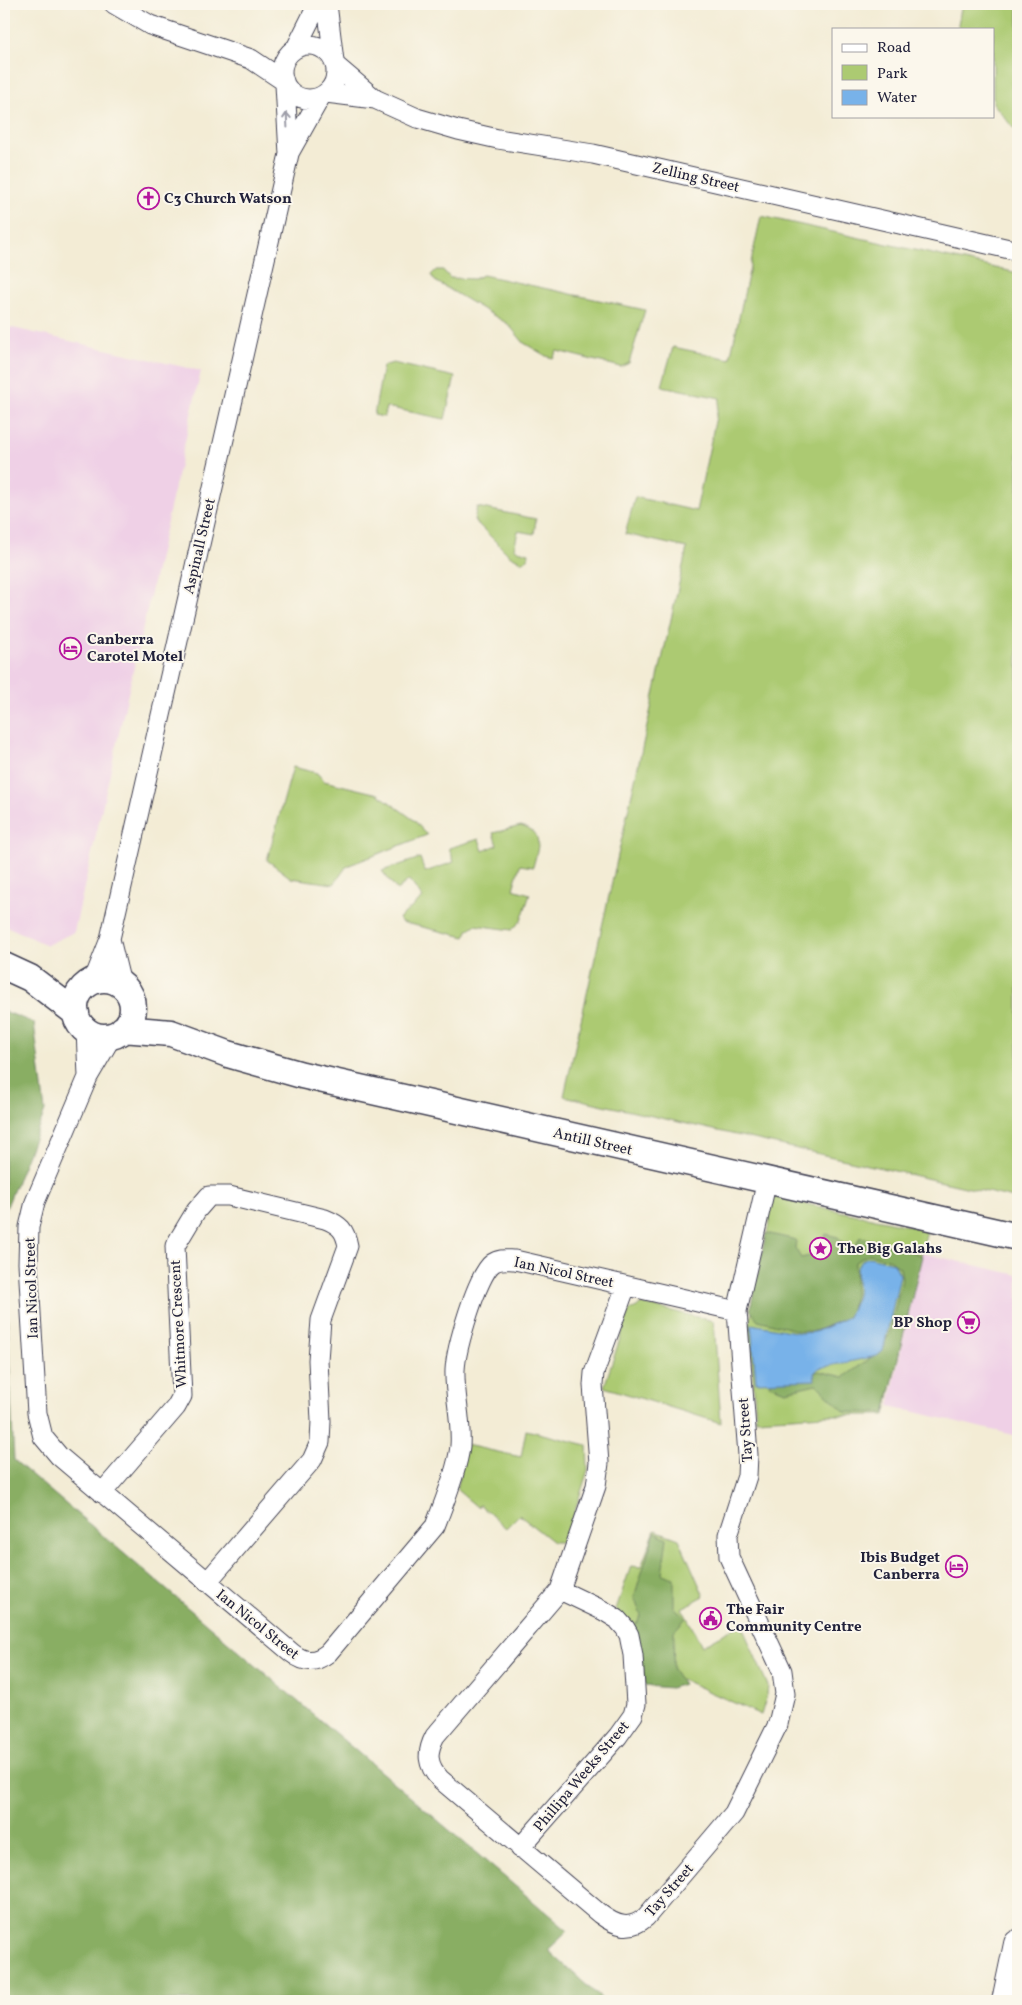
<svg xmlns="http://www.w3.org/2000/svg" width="1022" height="2005" font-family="Vollkorn,serif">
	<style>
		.built { fill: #efd0e6 }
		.green { fill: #acca72; stroke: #677656 }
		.forest { fill: #89ae64; stroke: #566850 }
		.water { fill: #78b2e9; stroke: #4d6a92 }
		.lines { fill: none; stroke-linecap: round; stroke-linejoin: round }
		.minor-casing { stroke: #414052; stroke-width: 21 }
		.secondary-casing { stroke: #414052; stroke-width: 29 }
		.trunk-casing { stroke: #414052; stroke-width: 30 }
		.minor { stroke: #fff; stroke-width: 19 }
		.secondary { stroke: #fff; stroke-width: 26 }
		.trunk { stroke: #fff; stroke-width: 28 }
		.oneway { stroke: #9c9ca7 }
		.labels { text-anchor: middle; stroke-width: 4; stroke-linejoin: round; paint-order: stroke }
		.street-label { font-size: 15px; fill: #22223b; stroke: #fbf7ec }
		.poi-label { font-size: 15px; font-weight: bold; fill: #22223b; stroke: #fbf7ec; text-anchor: start }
	</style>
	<rect width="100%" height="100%" fill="#fbf7ec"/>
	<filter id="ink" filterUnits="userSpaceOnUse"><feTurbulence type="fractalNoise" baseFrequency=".02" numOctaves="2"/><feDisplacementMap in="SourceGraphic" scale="10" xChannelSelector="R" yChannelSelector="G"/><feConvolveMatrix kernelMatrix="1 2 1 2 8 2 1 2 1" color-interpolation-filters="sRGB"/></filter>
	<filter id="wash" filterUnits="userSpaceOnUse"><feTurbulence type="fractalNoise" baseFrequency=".0096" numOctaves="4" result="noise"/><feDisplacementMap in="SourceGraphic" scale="20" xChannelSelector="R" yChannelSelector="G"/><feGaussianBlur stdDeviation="1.12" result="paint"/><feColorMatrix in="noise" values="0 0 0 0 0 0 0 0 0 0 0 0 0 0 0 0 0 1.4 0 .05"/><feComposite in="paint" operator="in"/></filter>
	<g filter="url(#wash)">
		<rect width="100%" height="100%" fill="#f3ecd5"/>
		<path class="built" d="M4,326L201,371L74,932L47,945L4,925Z
			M922,1253L1018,1275V1436L889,1406Z"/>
		<path class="green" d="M962,4H1018V131L1014,129L993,103V29H959L958,24Z
			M761,216L1018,273V1199L564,1096L687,548L625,534L635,497L696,511L720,398L662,386L673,347L730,359Z
			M436,270H443L450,278L474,279L483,275L645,310L629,363L621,367L557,351L553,358L546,356L524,343L508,324L435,281L431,275Z
			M393,363L455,377L445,419L386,407L384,417L374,415L383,366Z
			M477,507L536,519L534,534L518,531L514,549L529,553L528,559L522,562L509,555L474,520Z
			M293,767L317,773L324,781L378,794L414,820L427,835L347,866L334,884L291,878L267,860Z
			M521,826C545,834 538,847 533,867L520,865L513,889L530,894L521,921L512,930L475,925L469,929L465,937L401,922L399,918L423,898L409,880L397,890L382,871L420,858L425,872L454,862L449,848L479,839L483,851L497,845L493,833Z
			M774,1197L927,1230L885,1415H825L756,1419L749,1326Z
			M642,1304L714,1321L721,1423L604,1387L629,1311Z
			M526,1430L587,1445L588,1470L565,1542H553L519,1515L506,1528L480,1505L477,1507L457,1490L466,1445L521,1457Z
			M655,1530L679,1539L704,1596L682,1608L702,1646L741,1624L768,1686L767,1695L761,1715L681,1679L643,1684L616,1609L631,1566L641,1567Z"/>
		<path class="forest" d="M4,1011L34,1023L45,1111L4,1214Z
			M766,1233L796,1240L795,1248L801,1258L813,1255L826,1234L838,1237L851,1250L855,1247L860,1237L909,1250L922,1256L885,1413L845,1412L816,1384L786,1391L769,1385L771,1380H793L819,1371L844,1377L868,1360L880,1348L889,1335L902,1279L900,1268L891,1260L869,1254L855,1262V1294L849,1317L815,1331H800L758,1320L750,1310Z
			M4,1246L14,1460L568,1931L548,1950L604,2001H4Z
			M655,1532L667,1538L662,1574L674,1578V1607L686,1618L674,1631L673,1669L683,1684L671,1688L646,1686L634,1626L641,1616L634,1597Z"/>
		<path class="water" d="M869,1257L894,1263L900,1275L883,1351L877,1356L819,1368L814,1373L815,1380L756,1382L751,1324L801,1333L815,1332L848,1317C851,1310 855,1302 857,1295C860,1278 848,1265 869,1257Z"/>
	</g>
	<g filter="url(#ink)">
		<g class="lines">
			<defs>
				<path id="minor" d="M114,4L150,25L251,59L284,81
					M327,4L334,61
					M282 72a27 27 0 1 1 54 0a27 27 0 1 1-54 0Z
					M296,48L318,4
					M335,65L375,99
					M326,93L375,99L417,118L458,130L498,139L593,154L1018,251
					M289,153L321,96
					M110,939L121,984
					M93,982L110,939L289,154L285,85
					M86,1030L88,1076
					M112,1036L88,1077L35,1202L29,1227L28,1263L37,1413L43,1437L59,1456L292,1653C305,1663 315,1663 328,1653L435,1526C443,1506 458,1467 460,1446C462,1420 454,1395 455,1370C456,1349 477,1274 493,1263C500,1258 507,1260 515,1260L737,1311
					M626,1286L594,1373L593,1385L599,1463L596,1486L560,1590L435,1736C426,1753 427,1765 440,1779L600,1914C616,1926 630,1931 646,1917L734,1813L778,1724L785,1694L782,1671L729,1557L728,1535L747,1476L748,1455L737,1311L767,1180
					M102,1493L176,1407L182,1396L175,1246L196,1211L209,1196H229L325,1219C340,1225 345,1230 348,1246L321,1320L318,1360L321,1421L320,1442L312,1460L207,1582
					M520,1848L618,1736L633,1715L636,1704L633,1655L629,1635L625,1628L617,1619L604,1611L560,1590"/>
				<path id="secondary" d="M4,966L30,978L76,1013
					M75 1008a29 29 0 1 1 58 0a29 29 0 1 1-58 0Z
					M123,1029L171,1033L228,1054L302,1075L1018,1237"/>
				<path id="trunk" d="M1006,2001L1018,1944"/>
			</defs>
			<use href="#minor" class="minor-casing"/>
			<use href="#secondary" class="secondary-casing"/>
			<use href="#trunk" class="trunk-casing"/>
			<use href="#minor" class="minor"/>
			<use href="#secondary" class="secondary"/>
			<use href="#trunk" class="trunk"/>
		</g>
		<defs><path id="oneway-shaft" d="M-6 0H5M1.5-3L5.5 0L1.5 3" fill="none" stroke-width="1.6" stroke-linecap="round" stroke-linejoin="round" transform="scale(1.25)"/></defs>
		<use class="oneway" href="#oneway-shaft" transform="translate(287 120) rotate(-93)"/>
	</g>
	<defs>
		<symbol id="church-ring" viewBox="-11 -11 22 22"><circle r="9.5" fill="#fbf7ec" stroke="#b5179e" stroke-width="1.5"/><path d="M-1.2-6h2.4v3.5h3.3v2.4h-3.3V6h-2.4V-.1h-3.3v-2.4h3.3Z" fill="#b5179e"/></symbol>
		<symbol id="hotel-ring" viewBox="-11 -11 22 22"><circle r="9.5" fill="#fbf7ec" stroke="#b5179e" stroke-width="1.5"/><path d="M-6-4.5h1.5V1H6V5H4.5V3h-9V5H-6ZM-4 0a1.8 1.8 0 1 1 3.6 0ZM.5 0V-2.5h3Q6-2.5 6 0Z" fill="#b5179e"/></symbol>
		<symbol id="sight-ring" viewBox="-11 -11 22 22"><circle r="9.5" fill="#fbf7ec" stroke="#b5179e" stroke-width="1.5"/><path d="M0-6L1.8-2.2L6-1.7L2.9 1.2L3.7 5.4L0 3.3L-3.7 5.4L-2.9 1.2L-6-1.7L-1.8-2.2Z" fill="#b5179e"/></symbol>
		<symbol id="supermarket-ring" viewBox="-11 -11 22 22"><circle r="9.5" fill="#fbf7ec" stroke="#b5179e" stroke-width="1.5"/><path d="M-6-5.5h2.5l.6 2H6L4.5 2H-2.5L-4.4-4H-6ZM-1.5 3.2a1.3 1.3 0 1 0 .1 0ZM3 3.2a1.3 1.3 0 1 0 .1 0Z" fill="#b5179e"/></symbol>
		<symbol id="civic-ring" viewBox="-11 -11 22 22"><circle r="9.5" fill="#fbf7ec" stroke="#b5179e" stroke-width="1.5"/><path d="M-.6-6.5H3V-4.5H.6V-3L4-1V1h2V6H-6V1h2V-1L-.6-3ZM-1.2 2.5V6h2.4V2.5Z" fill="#b5179e"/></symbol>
	</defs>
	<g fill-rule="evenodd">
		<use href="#church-ring" x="136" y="186" width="25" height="25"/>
		<use href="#hotel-ring" x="58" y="636" width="25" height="25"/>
		<use href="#sight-ring" x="808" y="1236" width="25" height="25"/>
		<use href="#supermarket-ring" x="956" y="1310" width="25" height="25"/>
		<use href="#hotel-ring" x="944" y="1554" width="25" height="25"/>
		<use href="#civic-ring" x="698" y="1606" width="25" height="25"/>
	</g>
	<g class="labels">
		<g class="street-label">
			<text transform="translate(696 177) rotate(13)" y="5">Zelling Street</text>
			<text transform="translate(199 546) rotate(-77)" y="5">Aspinall Street</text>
			<text transform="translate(593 1141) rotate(13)" y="5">Antill Street</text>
			<text transform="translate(564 1272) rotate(12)" y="5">Ian Nicol Street</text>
			<text transform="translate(31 1288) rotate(-92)" y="5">Ian Nicol Street</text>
			<text transform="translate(178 1324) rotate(-93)" y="5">Whitmore Crescent</text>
			<text transform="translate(745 1430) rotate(-94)" y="5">Tay Street</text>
			<text transform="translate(258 1624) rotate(39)" y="5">Ian Nicol Street</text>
			<text transform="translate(581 1776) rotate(-50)" y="5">Phillipa Weeks Street</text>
			<text transform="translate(669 1890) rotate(-49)" y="5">Tay Street</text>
		</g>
		<g class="poi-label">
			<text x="164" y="203">C3 Church Watson</text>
			<text x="87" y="644">Canberra<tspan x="87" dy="17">Carotel Motel</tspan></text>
			<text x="837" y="1253">The Big Galahs</text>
			<text x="952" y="1327" text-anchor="end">BP Shop</text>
			<text x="940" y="1562" text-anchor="end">Ibis Budget<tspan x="940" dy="17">Canberra</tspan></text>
			<text x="726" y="1614">The Fair<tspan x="726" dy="17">Community Centre</tspan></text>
		</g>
	</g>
	<rect width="1022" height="2005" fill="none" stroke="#fbf7ec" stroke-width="20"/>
	<rect x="832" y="28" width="162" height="90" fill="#fbf7ec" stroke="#a4a2a5"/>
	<rect x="842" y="44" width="25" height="8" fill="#ffffff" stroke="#a4a2a5"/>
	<text x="877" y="52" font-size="15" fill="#22223b">Road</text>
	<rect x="842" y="65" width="25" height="15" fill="#acca72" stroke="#a4a2a5"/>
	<text x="877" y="78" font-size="15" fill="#22223b">Park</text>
	<rect x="842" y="90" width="25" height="15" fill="#78b2e9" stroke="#a4a2a5"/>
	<text x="877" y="102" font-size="15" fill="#22223b">Water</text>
</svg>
